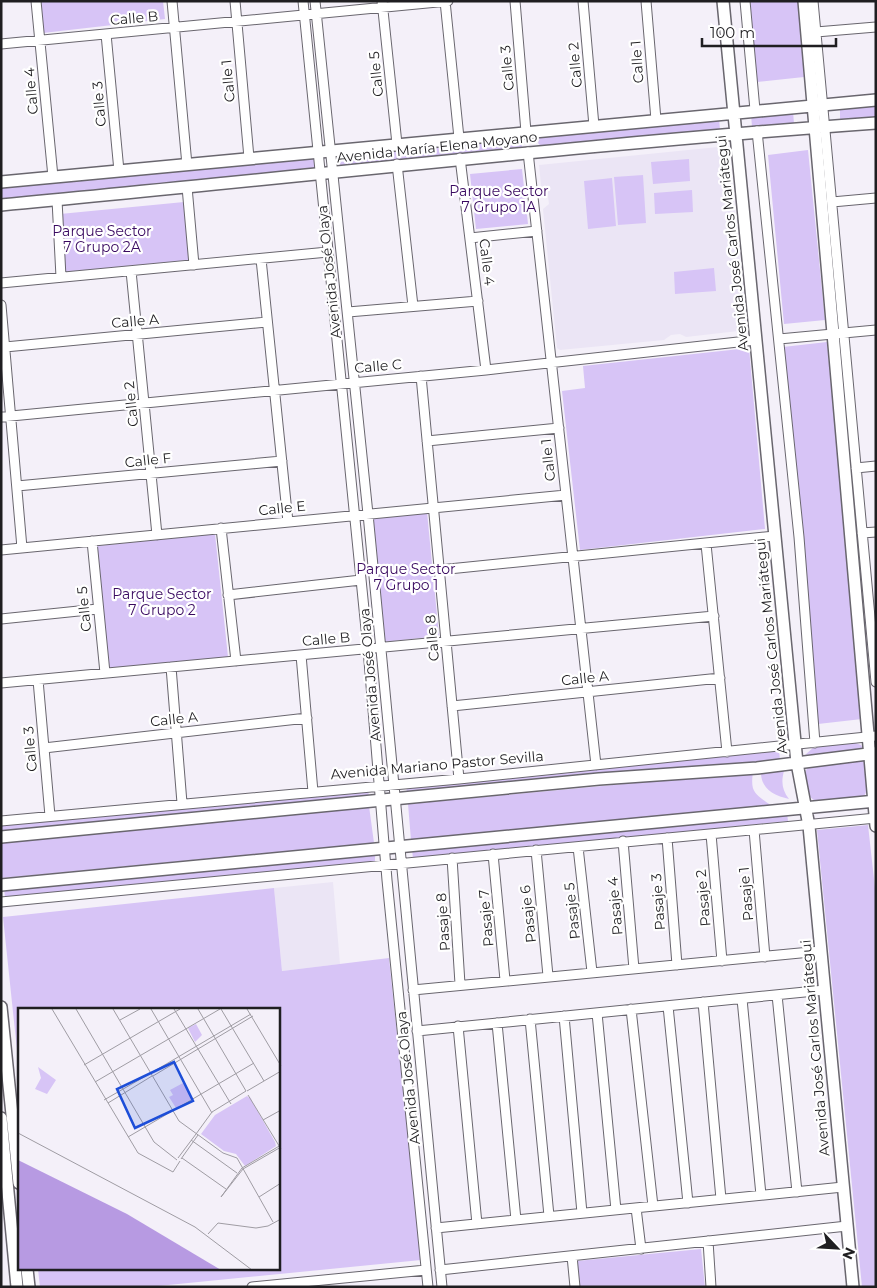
<svg xmlns="http://www.w3.org/2000/svg" width="877" height="1288" font-family="Montserrat,sans-serif">
	<style>
		.built { fill: #ebe5f5 }
		.green { fill: #d7c4f6 }
		.lines { fill: none; stroke-linecap: round; stroke-linejoin: round }
		.street-casing { stroke: #69666e; stroke-width: 11 }
		.secondary-casing { stroke: #69666e; stroke-width: 14 }
		.street { stroke: #fff; stroke-width: 9 }
		.secondary { stroke: #fff; stroke-width: 11 }
		.labels { text-anchor: middle; stroke-width: 4.5; stroke-linejoin: round; paint-order: stroke }
		.street-label { font-size: 14px; fill: #1f1e21; stroke: #fff }
		.park-label { font-size: 14px; fill: #390960; stroke: #fff }
		.inset-road { fill: none; stroke: #9f9ca3; stroke-width: 1 }
		.view { fill: #1d4ed8; fill-opacity: 0.15; stroke: #1d4ed8; stroke-width: 2.5 }
		.inset-edge { fill: none; stroke: #1f1e21; stroke-width: 2.5 }
	</style>
	<rect width="100%" height="100%" fill="#f4f0f9"/>
	<path class="built" d="M728,146L747,330L686,337L680,334L671,335L664,340L560,350L557,348L543,209L549,204L548,197L542,195L539,165Z
		M333,882L340,964L282,971L274,888Z"/>
	<path class="green" d="M41,1H163L165,19L43,33Z
		M750,1H798L804,77L757,82Z
		M876,104V118L840,121V107Z
		M793,111L794,124L752,127L751,114Z
		M719,118L720,130L541,146L538,143L541,135Z
		M519,138L522,141V147L519,149L342,167L339,163L340,155Z
		M808,150L825,320L784,324L768,155Z
		M313,157L317,160V167L314,170L1,200V188Z
		M689,159L690,181L653,184L651,162Z
		M522,169L528,224L476,229L470,174Z
		M643,175L646,223L618,225L614,177Z
		M612,178L616,226L588,229L584,181Z
		M692,190L693,212L655,214L654,193Z
		M184,202L189,260L65,272L60,214Z
		M714,268L716,291L675,294L674,272Z
		M827,342L862,719L818,724L783,347Z
		M749,348L765,529L580,550L562,391L585,388L583,366Z
		M427,512L439,636L385,642L372,518Z
		M215,534L228,657L108,670L97,546Z
		M853,742L861,745L864,749L805,755L815,746Z
		M779,750L780,760L407,793L406,785Z
		M862,759C867,768 870,788 864,796L816,802L809,796L805,773L808,766Z
		M784,771C781,782 782,790 789,799C775,796 762,790 761,774Z
		M753,772C750,793 755,794 772,806L411,840L408,804Z
		M368,789L369,797L1,832V824Z
		M369,806L374,843L2,878L1,843Z
		M787,813L788,821L413,859L412,849Z
		M868,825L876,897V1287H862L817,830Z
		M375,853V862L5,898L4,888Z
		M274,888L282,971L389,958L421,1260L148,1287H40L38,1269H279V1009H19V1069L3,917Z
		M701,1249L705,1287H580L577,1261Z"/>
	<g class="lines">
		<defs>
			<path id="street" d="M36,1L53,177
				M172,1L187,165
				M235,1L249,158
				M303,1L368,649L387,880L428,1287
				M315,1L368,514L442,1287
				M382,1L397,144
				M445,1L459,138
				M515,1L526,132
				M583,1L594,126
				M646,1L656,120
				M745,1L755,110
				M813,1L876,682
				M816,32L876,27
				M106,34L119,171
				M1,44L448,1
				M757,131L799,537L815,743
				M528,152L596,765
				M460,158L486,370
				M397,164L413,306
				M187,187L194,265
				M57,200L61,277
				M832,202L876,198
				M470,238L537,231
				M261,259L288,522
				M131,271L157,535
				M1,283L328,252
				M1,305L22,548
				M348,312L478,301
				M779,339L876,330
				M5,347L267,322
				M421,376L459,779
				M1,417L486,370L756,340
				M427,441L559,428
				M856,468L876,466
				M17,486L282,461
				M221,528L236,661
				M862,533L876,532
				M92,541L105,673
				M706,544L727,752
				M1,550L566,495
				M439,570L775,536
				M228,595L361,580
				M1,619L98,609
				M301,655L313,792
				M171,667L182,803
				M38,680L50,816
				M1,683L714,616
				M452,706L720,678
				M44,748L307,718
				M1,821L459,779L876,736
				M754,830L765,957
				M711,834L722,961
				M667,838L677,965
				M623,841L634,969
				M578,847L592,972
				M536,850L548,976
				M493,854L505,980
				M452,858L460,984
				M1,902L876,818
				M413,990L821,951
				M777,995L797,1192
				M742,999L761,1195
				M703,1002L721,1199
				M668,1006L688,1203
				M631,1009L653,1206
				M597,1013L616,1210
				M564,1016L582,1213
				M530,1019L549,1216
				M497,1023L516,1220
				M458,1026L477,1224
				M417,1031L825,990
				M636,1208L641,1249
				M436,1228L843,1187
				M708,1241L711,1287
				M572,1256L575,1287
				M440,1270L847,1226
				M252,1287L426,1270"/>
			<path id="secondary" d="M723,1L797,763L809,826L853,1287
				M804,1L876,826
				M1,182L876,100
				M1,205C293,178 583,144 876,123
				M1,837L599,779L757,768L876,753
				M1,885L876,801
				M1,1007L19,1183
				M1,1118L17,1287
				M27,1269L29,1287"/>
		</defs>
		<use href="#street" class="street-casing"/>
		<use href="#secondary" class="secondary-casing"/>
		<use href="#street" class="street"/>
		<use href="#secondary" class="secondary"/>
	</g>
	<g class="labels">
		<g class="street-label">
			<text transform="translate(134 18) rotate(-5)" y="5">Calle B</text>
			<text transform="translate(637 62) rotate(-94)" y="5">Calle 1</text>
			<text transform="translate(575 65) rotate(-95)" y="5">Calle 2</text>
			<text transform="translate(507 68) rotate(-95)" y="5">Calle 3</text>
			<text transform="translate(376 74) rotate(-96)" y="5">Calle 5</text>
			<text transform="translate(228 81) rotate(-95)" y="5">Calle 1</text>
			<text transform="translate(31 91) rotate(-95)" y="5">Calle 4</text>
			<text transform="translate(99 104) rotate(-95)" y="5">Calle 3</text>
			<text transform="translate(437 147) rotate(-6)" y="5">Avenida María Elena Moyano</text>
			<text transform="translate(732 243) rotate(-96)" y="5">Avenida José Carlos Mariátegui</text>
			<text transform="translate(487 262) rotate(83)" y="5">Calle 4</text>
			<text transform="translate(329 272) rotate(-96)" y="5">Avenida José Olaya</text>
			<text transform="translate(135 321) rotate(-5)" y="5">Calle A</text>
			<text transform="translate(378 366) rotate(-5)" y="5">Calle C</text>
			<text transform="translate(131 404) rotate(-96)" y="5">Calle 2</text>
			<text transform="translate(148 460) rotate(-6)" y="5">Calle F</text>
			<text transform="translate(548 460) rotate(-96)" y="5">Calle 1</text>
			<text transform="translate(282 508) rotate(-6)" y="5">Calle E</text>
			<text transform="translate(84 609) rotate(-96)" y="5">Calle 5</text>
			<text transform="translate(432 638) rotate(-95)" y="5">Calle 8</text>
			<text transform="translate(326 639) rotate(-5)" y="5">Calle B</text>
			<text transform="translate(771 646) rotate(-96)" y="5">Avenida José Carlos Mariátegui</text>
			<text transform="translate(370 675) rotate(-95)" y="5">Avenida José Olaya</text>
			<text transform="translate(585 678) rotate(-6)" y="5">Calle A</text>
			<text transform="translate(174 719) rotate(-6)" y="5">Calle A</text>
			<text transform="translate(30 749) rotate(-95)" y="5">Calle 3</text>
			<text transform="translate(437 765) rotate(-5)" y="5">Avenida Mariano Pastor Sevilla</text>
			<text transform="translate(746 894) rotate(-95)" y="5">Pasaje 1</text>
			<text transform="translate(703 898) rotate(-95)" y="5">Pasaje 2</text>
			<text transform="translate(658 902) rotate(-94)" y="5">Pasaje 3</text>
			<text transform="translate(615 906) rotate(-95)" y="5">Pasaje 4</text>
			<text transform="translate(572 911) rotate(-96)" y="5">Pasaje 5</text>
			<text transform="translate(528 914) rotate(-96)" y="5">Pasaje 6</text>
			<text transform="translate(486 918) rotate(-95)" y="5">Pasaje 7</text>
			<text transform="translate(443 922) rotate(-94)" y="5">Pasaje 8</text>
			<text transform="translate(815 1048) rotate(-95)" y="5">Avenida José Carlos Mariátegui</text>
			<text transform="translate(408 1078) rotate(-96)" y="5">Avenida José Olaya</text>
		</g>
		<g class="park-label">
			<text x="499" y="196">Parque Sector<tspan x="499" dy="16">7 Grupo 1A</tspan></text>
			<text x="102" y="236">Parque Sector<tspan x="102" dy="16">7 Grupo 2A</tspan></text>
			<text x="406" y="574">Parque Sector<tspan x="406" dy="16">7 Grupo 1</tspan></text>
			<text x="162" y="599">Parque Sector<tspan x="162" dy="16">7 Grupo 2</tspan></text>
		</g>
	</g>
	<g transform="translate(18 1008)">
		<rect width="262" height="262" fill="#f4f0f9"/>
		<path d="M178,16L184,27L177,34L170,20ZM20,59L38,72L29,86L17,81L23,70ZM165,75L174,91L158,100L151,89L155,87L152,82ZM230,86L257,134L258,138L227,158L218,146L206,143L183,126L197,107L229,88L234,92Z" fill="#d7c4f6"/>
		<path d="M0,152L109,206L203,262H0Z" fill="#b79ae2"/>
		<path class="inset-road" d="M34,1L120,145L155,164L162,153M58,1L136,134L159,152M95,1L161,113L205,145L219,150L255,214M133,1L194,105M156,1L213,96M180,1L228,83M203,1L246,73M229,1L263,58M102,12L122,1M66,57L162,1M133,65L233,6M135,68L235,8M77,74L202,1M229,83L263,63M230,87L263,141M86,92L133,65M90,95L134,68M245,112L263,102M0,125L177,219L234,262M178,126L194,104L228,83M110,129L236,55M173,132L219,165M263,137L224,160L203,189L225,161L263,139M160,150L178,126M164,150L208,181M163,151L180,127M241,189L263,175M190,226L200,215L238,220L250,218L263,211"/>
		<path class="view" d="M156,54L175,93L117,120L99,81Z"/>
		<rect width="262" height="262" class="inset-edge"/>
	</g>
	<rect width="877" height="1288" fill="none" stroke="#1f1e21" stroke-width="5"/>
	<g transform="translate(837 1248) rotate(115)" stroke="#ffffff" stroke-width="4" paint-order="stroke">
	<path d="M0-4L9 19L0 12L-9 19Z" fill="#1f1e21"/>
	<text y="-8" font-size="14" font-weight="bold" text-anchor="middle" fill="#1f1e21">N</text>
	</g>
	<path d="M702 38v8h134v-8" fill="none" stroke="#1f1e21" stroke-width="2.5"/>
	<text x="710" y="38" font-size="15" fill="#1f1e21" stroke="#ffffff" stroke-width="4" paint-order="stroke">100 m</text>
</svg>
